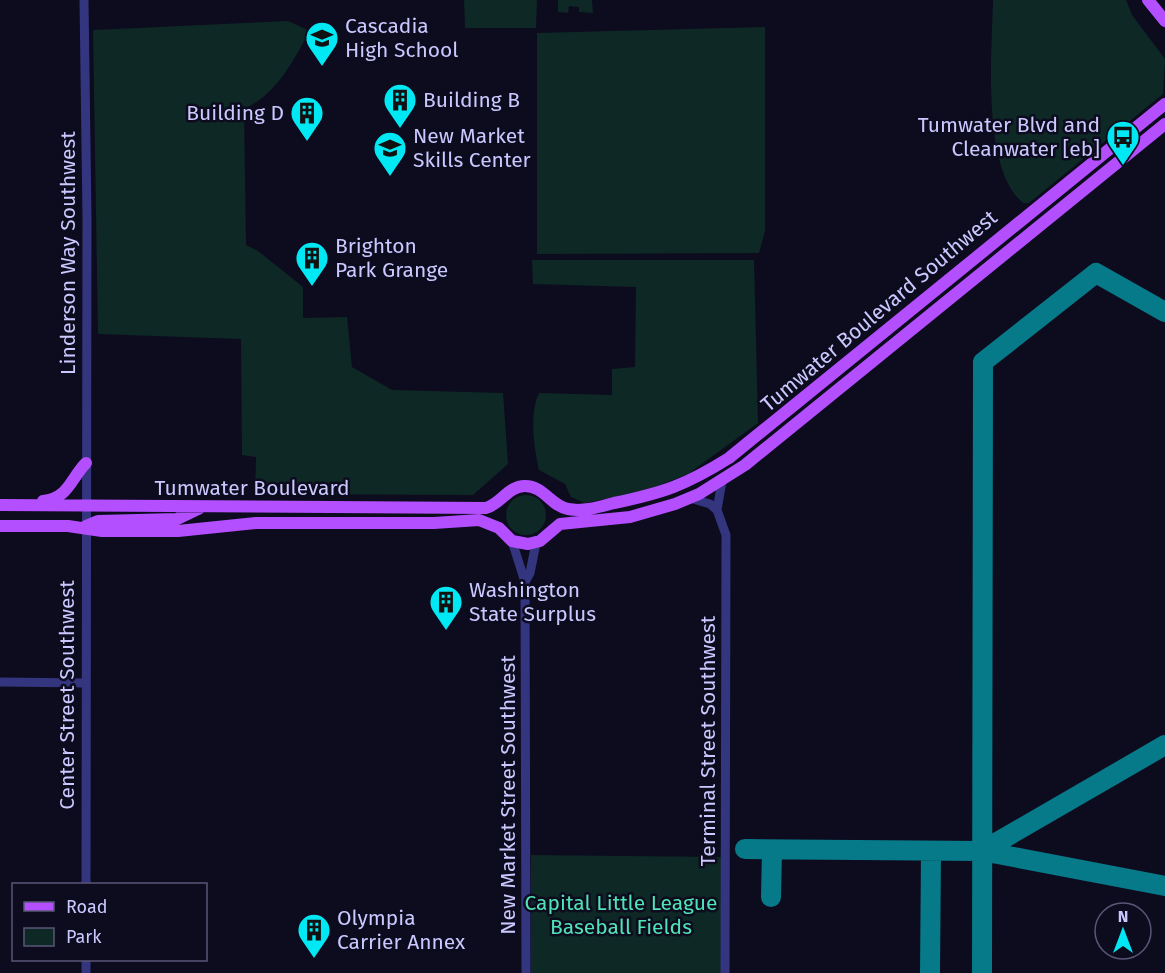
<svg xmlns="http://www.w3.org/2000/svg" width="1165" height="973" font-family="'Fira Sans',sans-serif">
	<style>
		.green { fill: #0e2825 }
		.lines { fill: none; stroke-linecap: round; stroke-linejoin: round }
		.taxiway { stroke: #067a88; stroke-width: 20 }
		.minor { stroke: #34357f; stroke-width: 9 }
		.major { stroke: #b34fff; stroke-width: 12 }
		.labels { text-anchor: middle; stroke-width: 5; stroke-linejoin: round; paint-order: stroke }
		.poi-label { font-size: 21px; fill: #cbc8ff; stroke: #0d0b1e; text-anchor: start }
		.street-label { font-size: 21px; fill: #cbc8ff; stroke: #0d0b1e }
		.park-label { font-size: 21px; fill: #50e3b6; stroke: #0d0b1e }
	</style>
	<rect width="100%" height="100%" fill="#0d0b1e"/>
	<path class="green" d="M464,0H537L536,28H465Z
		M558,0H592L593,13L579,12V7L569,6L568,13L558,12Z
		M993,0H1126L1132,15L1165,59L1163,94L1029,203H1023C981,168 992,51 993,0Z
		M288,21L310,31C292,62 278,93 244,109L246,245L258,251L303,287V318L347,317L352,367L392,390L503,393L508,464L473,495L255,494L256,457L242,455L241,339L98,334L93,30Z
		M765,27V231L759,253L537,254V33Z
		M532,260H754L758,423L688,474L645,491L585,503L571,497L565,484L539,470C534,448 529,414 539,393L612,395V369L635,367L636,287L533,284Z
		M506 515a20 20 0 1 1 40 0a20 20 0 1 1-40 0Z
		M531,855L722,857L721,973H531Z"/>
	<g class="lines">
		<path class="taxiway" d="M745,849L982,851L1165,886
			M982,851L1165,745
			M771,897L772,850
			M930,973L931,851
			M982,973L983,362L1096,273L1165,312"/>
		<path class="minor" d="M84,0L87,219L86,884
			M722,481L717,510L726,535L725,973
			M690,498L710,504L717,510
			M512,541L525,582L526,973
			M525,582L530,573L536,543
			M0,682L86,683
			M86,973V960"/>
		<path class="major" d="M1148,0L1165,21
			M43,501C68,499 71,478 86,463
			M0,505L486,508C501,504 508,486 525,486C544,486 551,506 568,509C584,512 599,507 614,503C663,493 686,485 729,458L1165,104
			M0,526H68L102,531H178L256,523H434L479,520L499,528L512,541L528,544L540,541L560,524L630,517L675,504L699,494L745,465L1165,124
			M86,526L98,521L177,519L200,508"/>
	</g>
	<defs>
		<symbol id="school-pin" viewBox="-11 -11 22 30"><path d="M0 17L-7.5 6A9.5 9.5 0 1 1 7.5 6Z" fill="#00e8f3" stroke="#0d0b1e"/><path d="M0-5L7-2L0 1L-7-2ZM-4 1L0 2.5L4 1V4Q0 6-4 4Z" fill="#111"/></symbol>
		<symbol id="building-pin" viewBox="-11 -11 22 30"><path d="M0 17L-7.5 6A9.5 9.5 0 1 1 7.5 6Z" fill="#00e8f3" stroke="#0d0b1e"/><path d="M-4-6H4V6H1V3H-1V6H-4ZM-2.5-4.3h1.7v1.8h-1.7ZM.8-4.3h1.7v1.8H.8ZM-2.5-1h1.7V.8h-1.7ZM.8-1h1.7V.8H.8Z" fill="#111"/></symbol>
		<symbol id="bus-pin" viewBox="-11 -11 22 30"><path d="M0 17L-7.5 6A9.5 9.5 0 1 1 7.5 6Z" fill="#00e8f3" stroke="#0d0b1e"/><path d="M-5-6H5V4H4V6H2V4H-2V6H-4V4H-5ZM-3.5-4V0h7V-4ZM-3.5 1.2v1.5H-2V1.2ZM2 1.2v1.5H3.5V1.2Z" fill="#111"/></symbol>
	</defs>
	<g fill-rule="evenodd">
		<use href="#school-pin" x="303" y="19" width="38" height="52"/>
		<use href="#building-pin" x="381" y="81" width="38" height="52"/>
		<use href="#building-pin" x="288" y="94" width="38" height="52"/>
		<use href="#bus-pin" x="1104" y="118" width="38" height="52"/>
		<use href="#school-pin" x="371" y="129" width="38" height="52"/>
		<use href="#building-pin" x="293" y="239" width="38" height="52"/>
		<use href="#building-pin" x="427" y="583" width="38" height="52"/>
		<use href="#building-pin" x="295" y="911" width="38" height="52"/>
	</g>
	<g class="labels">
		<g class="poi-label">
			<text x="345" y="33">Cascadia<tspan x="345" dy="24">High School</tspan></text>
			<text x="423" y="107">Building B</text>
			<text x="284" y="120" text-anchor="end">Building D</text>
			<text x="1100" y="132" text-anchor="end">Tumwater Blvd and<tspan x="1100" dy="24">Cleanwater [eb]</tspan></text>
			<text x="413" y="143">New Market<tspan x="413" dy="24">Skills Center</tspan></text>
			<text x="335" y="253">Brighton<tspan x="335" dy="24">Park Grange</tspan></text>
			<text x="469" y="597">Washington<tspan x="469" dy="24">State Surplus</tspan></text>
			<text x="337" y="925">Olympia<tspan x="337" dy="24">Carrier Annex</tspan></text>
		</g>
		<g class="street-label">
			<text transform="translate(68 253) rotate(-90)" y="7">Linderson Way Southwest</text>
			<text transform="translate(879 311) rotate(-40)" y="7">Tumwater Boulevard Southwest</text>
			<text x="252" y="495">Tumwater Boulevard</text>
			<text transform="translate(67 695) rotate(-90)" y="7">Center Street Southwest</text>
			<text transform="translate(708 741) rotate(-90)" y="7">Terminal Street Southwest</text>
			<text transform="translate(508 795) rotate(-90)" y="7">New Market Street Southwest</text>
		</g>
		<g class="park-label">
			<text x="621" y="910">Capital Little League<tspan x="621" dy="24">Baseball Fields</tspan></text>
		</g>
	</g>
	<rect x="12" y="883" width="195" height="78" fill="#0d0b1e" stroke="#595778" stroke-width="1.5"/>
	<rect x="24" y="902" width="30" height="9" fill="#b34fff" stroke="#595778" stroke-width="1.5"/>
	<text x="66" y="913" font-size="18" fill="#cbc8ff">Road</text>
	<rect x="24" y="928" width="30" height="18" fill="#0e2825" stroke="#595778" stroke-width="1.5"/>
	<text x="66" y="943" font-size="18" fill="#cbc8ff">Park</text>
	<g transform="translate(1123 931)"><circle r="28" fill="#0d0b1e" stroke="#595778" stroke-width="1.5"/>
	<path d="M0-4.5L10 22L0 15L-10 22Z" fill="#00e8f3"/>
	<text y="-9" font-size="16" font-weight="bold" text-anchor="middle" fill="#cbc8ff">N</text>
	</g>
</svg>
